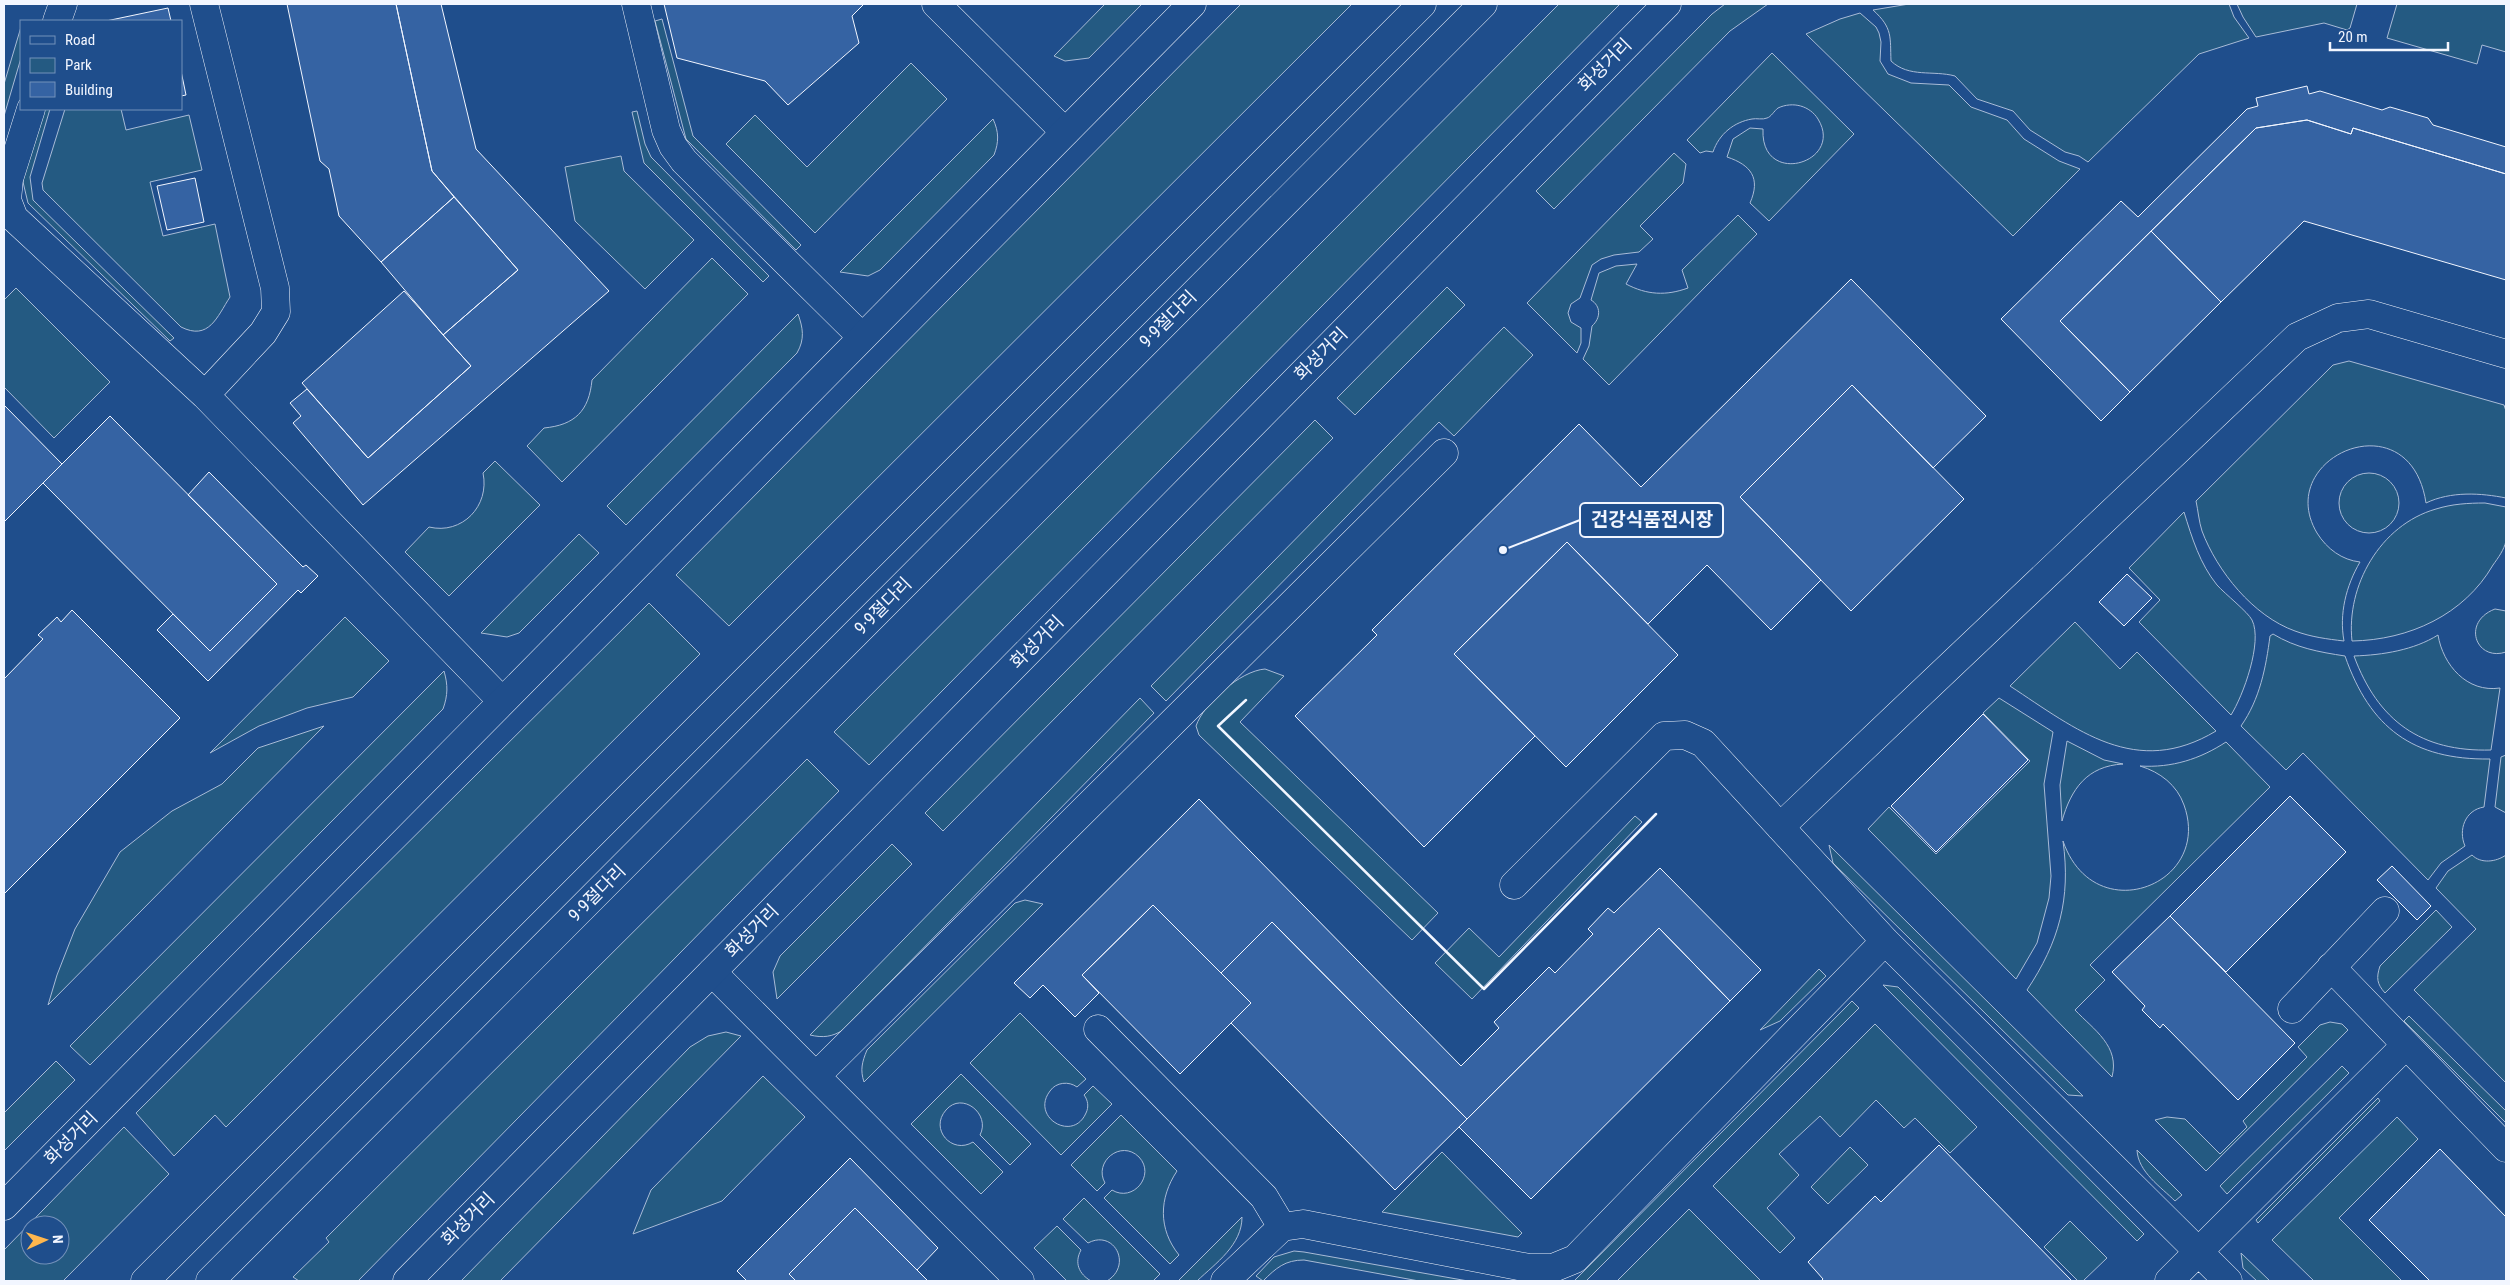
<svg xmlns="http://www.w3.org/2000/svg" width="2510" height="1285" font-family="'Roboto Condensed','Noto Sans KR',sans-serif">
	<style>
		.green { fill: #245a82; stroke: #a8bbd7; fill-rule: evenodd }
		.building { fill: #3563a3; stroke: #f2f6ff }
		.lines { fill: none; stroke-linecap: round; stroke-linejoin: round }
		.minor-casing { stroke: #f2f6ff; stroke-width: 29 }
		.major-casing { stroke: #f2f6ff; stroke-width: 29 }
		.highway-casing { stroke: #f2f6ff; stroke-width: 29 }
		.minor { stroke: #1f4e8c; stroke-width: 28 }
		.major { stroke: #1f4e8c; stroke-width: 28 }
		.highway { stroke: #1f4e8c; stroke-width: 28 }
		.wall { stroke: #f2f6ff; stroke-width: 2.5 }
		.labels { text-anchor: middle; stroke-width: 4; stroke-linejoin: round; paint-order: stroke }
		.street-label { font-size: 18px; fill: #f2f6ff; stroke: #1f4e8c }
		.leader { fill: none; stroke: #f2f6ff; stroke-width: 2 }
		.callout-dot { fill: #f2f6ff; stroke: #1f4e8c; stroke-width: 2 }
		.callout { fill: #1f4e8c; stroke: #f2f6ff; stroke-width: 2 }
		.callout-label { font-size: 19px; text-anchor: middle; font-weight: bold; fill: #f2f6ff }
	</style>
	<rect width="100%" height="100%" fill="#1f4e8c"/>
	<path class="green" d="M1105,4H1142L1089,58L1065,61L1054,56Z
		M1241,4H1352L729,626L676,575Z
		M1559,4H1620L869,765L834,732Z
		M1725,4H1768L1730,31L1554,209L1536,191L1712,14Z
		M1909,4H2229L2234,17L2249,38L2199,54L2088,162L2079,156L2065,152L2030,130L2013,111L1977,99L1955,76C1933,70 1909,78 1891,61C1890,37 1893,28 1873,10Z
		M2237,4H2357L2350,28L2347,30L2324,23L2256,37L2243,17Z
		M2397,4H2506V52L2482,45L2477,64L2387,38Z
		M1860,13L1876,27L1879,33L1881,42L1880,61L1888,74L1911,83L1949,85L1971,107L2007,120L2024,139L2059,161L2080,169L2013,236L1806,34L1840,19Z
		M662,19L693,136L801,245L796,250L686,139L655,21Z
		M21,27V58L4,116V84Z
		M1772,53L1854,134L1769,221L1750,203C1761,178 1751,165 1727,157L1733,139L1750,128L1763,129C1760,188 1845,163 1818,119C1810,106 1793,101 1778,108C1774,111 1771,117 1767,118C1763,120 1756,118 1752,119C1734,122 1719,134 1713,152L1706,151L1700,153L1687,140Z
		M911,63L947,99L815,233L726,144L755,115L807,167Z
		M43,109H50L30,177L33,200L174,338L170,341L28,203L23,182L24,175Z
		M65,109H121L126,130L189,115L202,170L150,182L163,236L215,224L230,297C217,317 209,341 181,327L43,190L42,183Z
		M637,111L645,144L651,157L769,276L763,282L644,163L632,112Z
		M993,119C999,132 999,142 994,155L880,270L868,276L840,272Z
		M1674,153L1686,164L1683,183L1640,226L1653,239L1639,252L1614,255L1601,259L1592,265L1580,298L1571,304L1568,313L1571,322L1581,328V343L1577,353L1527,303Z
		M621,156L624,171L694,240L645,289L575,221L565,167Z
		M1738,215L1757,234L1609,385L1583,359L1589,346L1592,326C1601,318 1601,306 1591,300L1599,273L1616,266L1637,264L1626,284C1647,295 1666,296 1688,288L1682,270Z
		M712,258L748,294L562,482L527,446L544,428C575,425 589,411 592,380Z
		M1447,287L1465,305L1355,415L1337,398Z
		M16,288L110,382L54,438L4,387V300Z
		M798,314C803,328 805,339 797,353L626,525L607,506Z
		M1504,327L1533,355L1454,436L1439,422L1166,701L1151,686Z
		M2349,361L2504,405L2506,411V498C2481,493 2451,491 2426,503C2410,397 2272,457 2317,533C2327,549 2342,560 2360,562C2346,586 2339,614 2344,641C2327,639 2311,637 2295,631C2253,616 2217,571 2202,531C2199,522 2198,510 2196,501L2333,365Z
		M1315,420L1333,438L943,831L925,813Z
		M495,461L540,505L449,596L405,552L429,527C462,535 490,506 483,473Z
		M2339 503a30 30 0 1 1 60 0a30 30 0 1 1-60 0Z
		M2485,503L2506,507C2506,518 2508,531 2506,541C2504,550 2498,558 2493,565C2464,615 2409,640 2352,641C2346,586 2380,525 2436,509C2452,504 2468,503 2485,503Z
		M2184,512C2192,538 2200,564 2217,585C2225,594 2248,612 2252,620C2263,642 2243,696 2231,715L2139,622L2160,600L2129,568Z
		M579,534L599,553L519,633L507,637L481,633Z
		M649,603L700,654L226,1127L215,1115L174,1156L136,1113Z
		M2495,609L2506,611V652C2476,662 2461,622 2495,609Z
		M345,617L389,661L353,697L307,708L259,726L210,753Z
		M2075,622L2120,669L2137,652L2216,731C2136,779 2077,730 2010,686Z
		M2273,634C2296,648 2319,652 2345,656C2370,728 2413,760 2490,759L2484,807C2465,810 2458,830 2465,846L2441,863L2428,880L2303,753L2286,770L2241,726C2260,699 2266,667 2270,636Z
		M2438,635C2443,665 2467,693 2500,688L2491,750C2421,752 2378,721 2354,656C2383,655 2414,650 2438,635Z
		M1265,669L1284,676L1240,722L1438,913L1412,940L1199,735L1196,726C1204,703 1240,671 1265,669Z
		M444,671C448,685 448,695 443,709L90,1065L70,1046Z
		M1140,698L1154,713L843,1030C832,1037 823,1038 810,1035Z
		M1999,698L2053,732L2044,784L2051,876L2049,898L2037,943L2016,979L1868,829L1889,807L1936,854L2030,761L1983,713Z
		M324,726L48,1005L57,975L75,929L120,852L172,811L222,784L258,748Z
		M2067,741L2104,760L2123,764C2087,766 2071,789 2062,821L2060,785Z
		M2226,742L2270,787L2090,965L2105,980L2075,1010C2094,1030 2120,1046 2112,1077L2027,990C2059,942 2071,899 2063,841C2094,931 2213,885 2184,805C2177,785 2160,772 2140,766C2172,768 2200,759 2226,742Z
		M2506,755V813L2495,807L2501,757Z
		M807,759L839,791L358,1281H299L293,1277L329,1242L326,1238Z
		M1635,816L1642,822L1472,999L1435,963L1469,928L1499,957Z
		M892,844L912,864L777,999L773,972L780,956Z
		M1829,845L2083,1096L2068,1095L1833,863Z
		M2472,855C2481,864 2496,862 2506,855V1083L2414,990L2476,929L2436,888L2448,871Z
		M1025,900L1043,904L864,1082C860,1070 862,1062 867,1050L1015,903Z
		M2436,910L2452,927L2385,993C2377,984 2376,978 2380,966Z
		M1819,969L1826,976L1780,1021L1760,1030Z
		M1883,985L1898,987L2144,1234L2137,1241Z
		M1852,1001L1859,1008L1586,1281H1574Z
		M1020,1013L1086,1079L1077,1087C1069,1081 1056,1082 1050,1091C1030,1117 1073,1143 1086,1113C1089,1107 1088,1100 1084,1095L1093,1086L1112,1104L1061,1155L970,1063Z
		M2409,1016L2506,1111V1123L2404,1021Z
		M2330,1022L2342,1024L2348,1030L2206,1171L2155,1120L2167,1117L2185,1119L2220,1154L2247,1127L2243,1121L2307,1057L2298,1047L2320,1025Z
		M1875,1024L1977,1127L1950,1153L1915,1118L1904,1128L1876,1100L1840,1137L1820,1116L1779,1154L1799,1175L1767,1208L1795,1238L1780,1253L1713,1186Z
		M726,1032L741,1036L500,1281H461L690,1047L708,1036Z
		M56,1061L75,1080L4,1151V1113Z
		M2342,1066L2349,1073L2227,1194L2220,1186Z
		M961,1074L1031,1144L1010,1165L980,1135C991,1114 962,1091 946,1110C929,1129 952,1155 973,1142L1003,1172L981,1194L911,1124Z
		M763,1076L805,1117L722,1201L633,1234L651,1190Z
		M2378,1098L2380,1101L2258,1223L2256,1220Z
		M1121,1115L1177,1171C1159,1198 1158,1229 1179,1255L1170,1264L1104,1198L1112,1190C1133,1203 1156,1175 1139,1157C1121,1139 1093,1162 1105,1183L1097,1191L1071,1165Z
		M2397,1117L2418,1139L2339,1218L2402,1281H2314L2272,1240Z
		M124,1127L169,1174L63,1281H4V1250ZM30,1225H60V1255H30Z
		M1850,1147L1868,1165L1828,1204L1811,1187Z
		M2137,1150L2182,1195L2175,1201C2161,1187 2138,1172 2137,1150Z
		M1442,1152L1522,1233L1518,1237L1382,1212Z
		M1084,1198L1160,1274L1153,1281H1107C1133,1265 1114,1229 1088,1243L1063,1219Z
		M1689,1209L1761,1281H1617Z
		M1242,1217C1242,1245 1216,1263 1197,1281H1178Z
		M2070,1221L2107,1258L2083,1281H2078L2044,1247Z
		M1057,1226L1081,1250C1074,1263 1079,1274 1091,1281H1067L1034,1248Z
		M1294,1251L1304,1252L1468,1281H1419L1304,1260C1285,1260 1276,1268 1263,1281L1256,1276L1274,1257Z
		M2241,1253L2270,1281H2257L2243,1268Z"/>
	<path class="building" d="M287,4H396L432,171L454,197L381,262L339,216L329,169L320,161Z
		M396,4H441L476,149L609,291L363,505L293,423L301,416L290,403L307,389L368,458L471,366L443,335L518,270L432,171Z
		M664,4H864L852,16L859,43L788,105L765,81L677,58Z
		M168,8L171,21H106Z
		M181,71L186,95L181,96Z
		M2307,86L2309,94L2320,91L2382,110L2390,107L2428,118L2433,125L2506,147V174L2353,128L2351,134L2307,120L2256,128L2060,321L2130,392L2101,421L2001,319L2121,201L2138,217L2247,109L2258,106L2256,98Z
		M2307,120L2351,134L2353,128L2506,174V280L2304,221L2221,302L2151,231L2256,128Z
		M195,178L204,222L167,230L157,186Z
		M454,197L518,270L443,335L381,262Z
		M2151,231L2221,302L2130,392L2060,321Z
		M1851,279L1986,416L1933,468L1852,385L1740,497L1821,580L1771,630L1707,565L1648,624L1567,542L1454,654L1535,736L1424,847L1295,716L1377,635L1372,630L1579,424L1641,487Z
		M404,291L471,366L368,458L302,383Z
		M1852,385L1964,499L1851,611L1740,497Z
		M4,405L62,464L4,522Z
		M110,416L277,584L210,651L43,483Z
		M209,472L303,567L306,565L318,576L301,593L298,590L208,681L157,630L173,614L210,651L277,584L188,495Z
		M1567,542L1678,655L1566,767L1454,654Z
		M2127,574L2152,598L2124,626L2099,602Z
		M72,610L180,718L4,894V679L43,639L38,635L57,617L61,622Z
		M1983,714L2028,760L1936,852L1891,806Z
		M2290,796L2346,852L2226,972L2170,916Z
		M1199,799L1461,1066L1499,1028L1494,1022L1549,967L1555,973L1593,934L1588,929L1608,908L1614,913L1660,868L1761,970L1730,1001L1659,928L1467,1119L1272,922L1221,973L1153,905L1082,975L1099,993L1075,1017L1043,985L1030,998L1014,983Z
		M2392,866L2431,906L2417,920L2377,880Z
		M1153,905L1251,1003L1180,1074L1082,975Z
		M2170,916L2295,1043L2238,1100L2163,1024L2160,1028L2142,1010L2145,1006L2112,972Z
		M1272,922L1467,1119L1395,1190L1231,1023L1251,1003L1221,973Z
		M1659,928L1730,1001L1531,1199L1459,1127Z
		M1939,1145L2072,1281H1821L1823,1279L1808,1262L1875,1196L1881,1202Z
		M2440,1149L2506,1217V1281H2430L2369,1220Z
		M850,1158L938,1248L917,1270L855,1208L789,1274L796,1281H747L737,1271Z
		M855,1208L928,1281H796L789,1274Z"/>
	<g class="lines">
		<defs>
			<path id="minor" d="M204,4L275,288L276,312L263,333L205,395
				M636,4L666,130L673,146L684,161L862,337
				M936,4L1065,132
				M57,21L63,4
				M31,109L9,179L7,200L14,218L205,395L502,701
				M1780,827L2297,337L2338,318L2369,314L2506,354
				M1514,885L1664,736L1685,735L1703,743L1885,941L2228,1281
				M2331,967L2506,1148
				M712,972L1020,1281
				M2292,1009L2385,911
				M1098,1029L1264,1197L1282,1227
				M816,1076L1444,453
				M1225,1281L1282,1227L1303,1224L1529,1268H1553L1575,1259L1885,941
				M2169,1281L2406,1045"/>
			<path id="major" d="M4,1206L1192,4
				M407,1281L1667,4"/>
			<path id="highway" d="M145,1281L1422,4
				M210,1281L1483,4"/>
		</defs>
		<use href="#minor" class="minor-casing"/>
		<use href="#major" class="major-casing"/>
		<use href="#highway" class="highway-casing"/>
		<use href="#minor" class="minor"/>
		<use href="#major" class="major"/>
		<use href="#highway" class="highway"/>
		<path class="wall" d="M1246,700L1218,726L1484,989L1656,814"/>
	</g>
	<g class="labels">
		<g class="street-label">
			<text transform="translate(1605 65) rotate(-45)" y="6">화성거리</text>
			<text transform="translate(1168 319) rotate(-45)" y="6">9·9절다리</text>
			<text transform="translate(1321 354) rotate(-45)" y="6">화성거리</text>
			<text transform="translate(883 606) rotate(-45)" y="6">9·9절다리</text>
			<text transform="translate(1037 642) rotate(-45)" y="6">화성거리</text>
			<text transform="translate(597 893) rotate(-45)" y="6">9·9절다리</text>
			<text transform="translate(752 931) rotate(-45)" y="6">화성거리</text>
			<text transform="translate(71 1138) rotate(-45)" y="6">화성거리</text>
			<text transform="translate(468 1219) rotate(-45)" y="6">화성거리</text>
		</g>
	</g>
	<path class="leader" d="M1503 550L1580 520"/>
	<circle class="callout-dot" cx="1503" cy="550" r="5"/>
	<rect class="callout" x="1580" y="503" width="143" height="34" rx="5"/>
	<g class="callout-label">
		<text x="1652" y="526">건강식품전시장</text>
	</g>
	<rect width="2510" height="1285" fill="none" stroke="#f2f6ff" stroke-width="10"/>
	<rect x="20" y="20" width="162" height="90" fill="#1f4e8c" stroke="#7391ba"/>
	<rect x="30" y="36" width="25" height="8" fill="#1f4e8c" stroke="#7391ba"/>
	<text x="65" y="45" font-size="15" fill="#f2f6ff">Road</text>
	<rect x="30" y="58" width="25" height="15" fill="#245a82" stroke="#7391ba"/>
	<text x="65" y="70" font-size="15" fill="#f2f6ff">Park</text>
	<rect x="30" y="82" width="25" height="15" fill="#3563a3" stroke="#7391ba"/>
	<text x="65" y="95" font-size="15" fill="#f2f6ff">Building</text>
	<g transform="translate(45 1240) rotate(87)"><circle r="24" fill="#1f4e8c" stroke="#7391ba"/>
	<path d="M0-4L9 19L0 12L-9 19Z" fill="#ffb74d"/>
	<text y="-8" font-size="14" font-weight="bold" text-anchor="middle" fill="#f2f6ff">N</text>
	</g>
	<path d="M2330 42v8h118v-8" fill="none" stroke="#f2f6ff" stroke-width="2.5"/>
	<text x="2338" y="42" font-size="15" fill="#f2f6ff" stroke="#1f4e8c" stroke-width="4" paint-order="stroke">20 m</text>
</svg>
